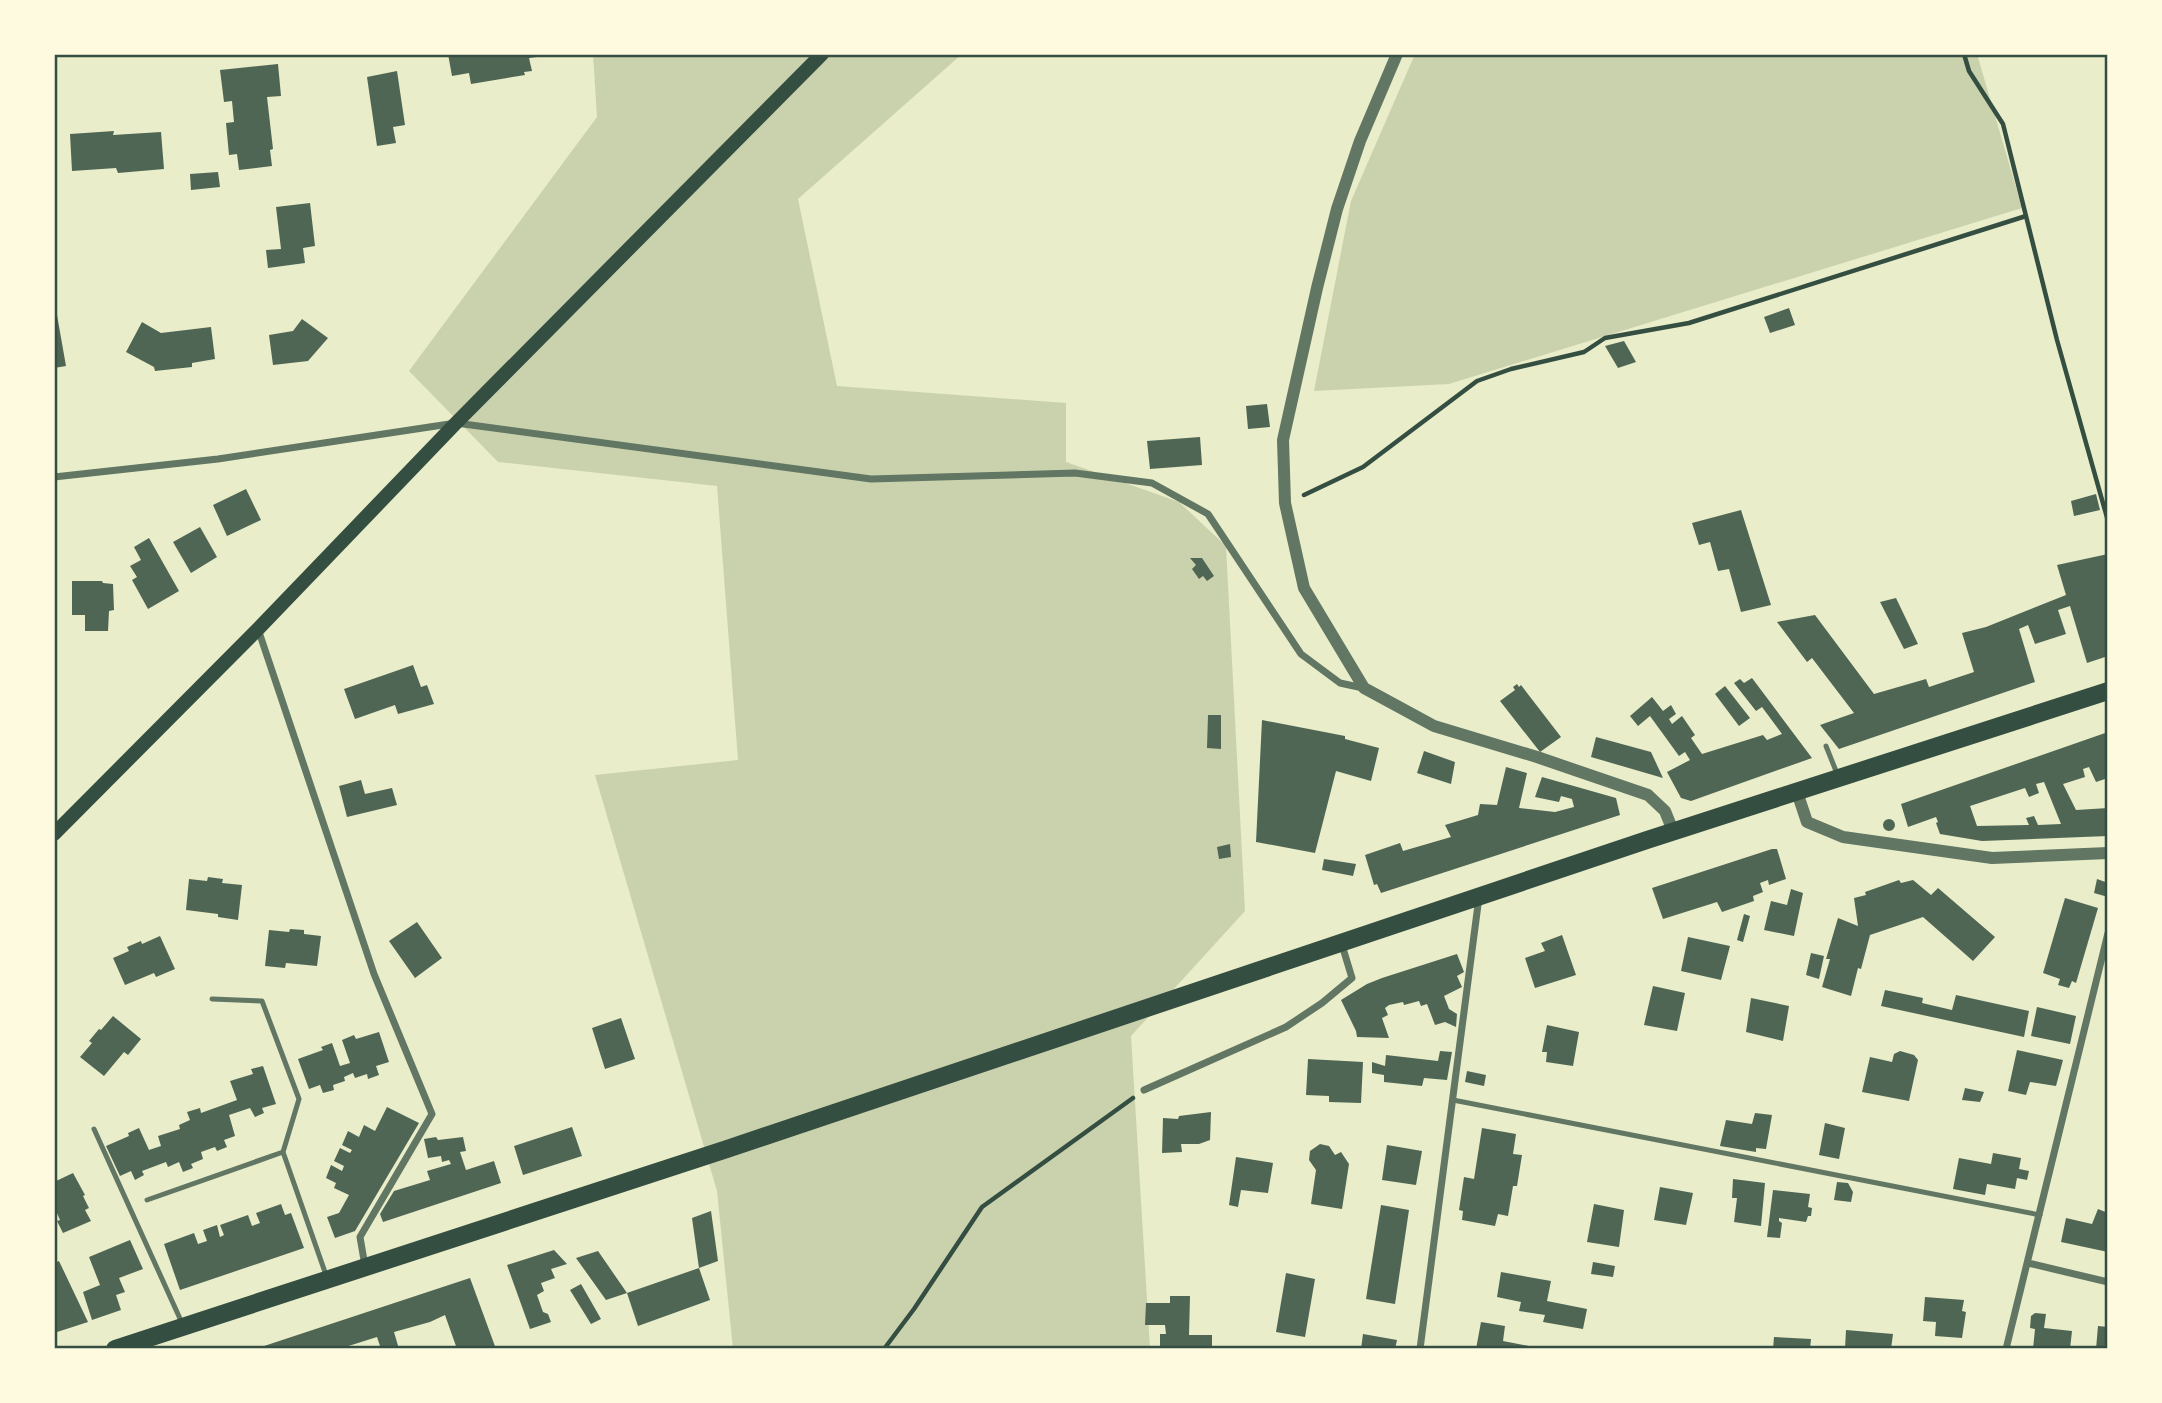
<svg xmlns="http://www.w3.org/2000/svg" width="2162" height="1403" font-family="'Open Sans',sans-serif">
	<style>
		.green { fill: #cad2ad }
		.building { fill: #4f6655; fill-rule: evenodd }
		.lines { fill: none; stroke-linecap: round; stroke-linejoin: round }
		.path { stroke: #344e41; stroke-width: 4.5 }
		.service { stroke: #617663; stroke-width: 5 }
		.minor { stroke: #617663; stroke-width: 7 }
		.tertiary { stroke: #617663; stroke-width: 12 }
		.secondary { stroke: #344e41; stroke-width: 14 }
		.primary { stroke: #344e41; stroke-width: 18 }
		.neatline { fill: none; stroke: #344e41; stroke-width: 2.5 }
	</style>
	<rect width="100%" height="100%" fill="#e9edc9"/>
	<path class="green" d="M593,54H962L798,199L837,386L1066,403V462L1179,502L1226,546L1245,911L1131,1036L1150,1349H733L717,1191L595,775L738,760L717,486L498,462L409,371L597,117Z
		M1415,54H1977L2022,208L1449,384L1314,391L1351,201Z"/>
	<path class="building" d="M448,54H537V57L529,58L532,71L524,72L525,75L471,84L469,73L452,76Z
		M278,64L281,96L267,97L273,149L270,150L272,166L239,170L237,154L229,155L226,123L234,122L232,101L224,102L220,70Z
		M397,71L405,125L393,127L396,143L377,146L367,77Z
		M114,131L113,135L161,132L164,169L118,173L116,168L72,171L70,134Z
		M218,172L220,187L191,190L190,174Z
		M310,203L315,246L303,248L305,263L268,268L266,250L281,249L276,207Z
		M1789,308L1795,325L1770,333L1764,317Z
		M57,315L66,366L54,368V316Z
		M302,319L328,338L308,361L273,365L269,335L293,331Z
		M142,322L161,333L211,327L215,359L192,363V367L155,371L154,367L126,352Z
		M1624,341L1636,362L1618,368L1605,346Z
		M1267,404L1270,427L1248,429L1246,406Z
		M1200,437L1202,465L1150,469L1147,441Z
		M246,489L261,520L227,536L213,505Z
		M2096,494L2100,510L2074,516L2071,501Z
		M1741,510L1771,605L1741,612L1729,569L1718,571L1710,542L1699,545L1692,523Z
		M200,527L217,557L191,573L173,542Z
		M149,538L179,591L148,609L132,580L137,577L130,566L141,560L134,547Z
		M2108,554V656L2087,663L2070,606L2058,610L2066,634L2035,644L2028,625L2019,629L2035,682L1839,749L1820,725L1854,713L1812,658L1807,662L1777,622L1815,615L1874,694L1926,679L1929,687L1974,672L1962,633L1986,627L2066,595L2057,565Z
		M1190,558H1202L1214,576L1207,581L1203,576L1199,579L1192,569L1196,565Z
		M72,581H102L103,583L113,584L114,610L109,611L108,631H85V615H72Z
		M1896,598L1918,644L1904,649L1880,602Z
		M413,665L421,687L427,685L434,704L398,714L395,705L355,719L344,689Z
		M1752,678L1812,758L1691,801L1681,798L1667,772L1690,760L1685,752L1679,756L1650,716L1638,726L1630,716L1652,697L1663,711L1671,705L1676,714L1669,719L1672,724L1682,716L1695,735L1691,738L1702,754L1763,735L1767,740L1782,734L1762,707L1756,711L1734,683L1740,679L1744,683Z
		M1517,684L1519,687L1521,685L1561,737L1540,752L1500,701L1515,690L1513,687Z
		M1725,686L1750,718L1739,726L1715,694Z
		M1208,715H1221V749L1207,748Z
		M1262,720L1345,736V739L1379,748L1371,781L1336,771L1315,853L1256,842Z
		M2108,732V778L2096,782L2089,767L2083,769L2085,777L2063,784L2076,810L2108,808V836L1982,841L1940,834L1936,823L1938,822L1936,817L1908,827L1901,804ZM2044,782L2061,824L2038,825L2034,816L2026,818L2029,825L1977,826L1970,806L2025,788L2029,797L2039,793L2036,784Z
		M1596,737L1651,752L1663,778L1591,757Z
		M1424,751L1455,762L1451,784L1417,773Z
		M1506,767L1527,773L1519,808L1555,812L1574,807L1572,799L1561,796L1559,802L1535,797L1542,777L1616,798L1620,815L1381,893L1377,884L1374,885L1365,855L1400,843L1403,851L1451,837L1445,825L1478,815L1480,804L1497,805Z
		M361,780L365,794L392,788L397,805L347,817L339,786Z
		M1883 825a6 6 0 1 1 12 0a6 6 0 1 1-12 0Z
		M1230,844L1231,857L1219,859L1217,847Z
		M1772,849H1777L1786,879L1769,885L1768,880L1760,883L1763,892L1753,896L1754,901L1722,912L1717,902L1663,919L1652,888Z
		M1324,859L1356,864L1353,876L1322,870Z
		M208,877L223,879L222,883L242,885L238,920L218,917V914L186,910L189,879L207,881Z
		M2097,879L2108,883V897L2094,893Z
		M1899,880L1901,883L1913,880L1931,895L1938,888L1995,937L1973,961L1923,917L1870,935L1861,969L1858,968L1851,996L1822,987L1830,959H1826L1838,918L1858,926L1854,898L1866,895L1865,892Z
		M1791,889L1803,893L1794,936L1764,930L1771,901L1787,905Z
		M2065,898L2098,908L2076,983L2072,981L2069,988L2058,985L2060,979L2043,973Z
		M1744,914L1750,916L1743,942L1737,940Z
		M417,922L442,958L415,978L389,941Z
		M290,929L304,930V934L321,936L317,966L286,963L285,968L265,966L269,930L289,932Z
		M1562,935L1576,975L1535,988L1525,958L1545,951L1541,943Z
		M160,936L175,969L156,977L154,973L125,985L113,958L129,951L127,947L141,941L142,944Z
		M1688,937L1730,946L1721,980L1681,971Z
		M1811,953L1824,956L1819,979L1806,975Z
		M1457,954L1464,972L1457,976L1462,987L1444,996L1449,1009L1457,1014L1456,1027L1445,1022L1435,1025L1427,1004L1421,1006L1419,1001L1404,1005L1403,1002L1389,1005L1385,1008L1388,1015L1382,1018L1389,1038L1357,1037L1356,1031L1341,1000L1367,984L1382,978Z
		M1653,986L1685,993L1677,1031L1644,1025Z
		M1885,990L1923,998L1922,1003L1952,1010L1956,995L2029,1011L2024,1037L1881,1006Z
		M1751,998L1789,1006L1783,1041L1746,1032Z
		M2037,1007L2076,1016L2070,1044L2031,1036Z
		M113,1016L141,1039L128,1055L124,1052L104,1076L80,1057L92,1043L89,1041L99,1029L101,1030Z
		M621,1018L635,1059L605,1069L592,1028Z
		M1547,1025L1579,1032L1573,1066L1546,1062L1547,1052H1542Z
		M379,1032L389,1062L376,1066L379,1075L368,1079L367,1074L355,1078L353,1073L344,1077L345,1081L333,1085L334,1090L323,1093L320,1085L309,1089L298,1059L323,1050L321,1047L332,1043L340,1066L350,1063L342,1040L354,1035L356,1039Z
		M2017,1050L2063,1060L2056,1086L2030,1082L2026,1095L2008,1091Z
		M1440,1051L1452,1052L1447,1080L1424,1078L1422,1086L1384,1082V1075L1372,1073V1062L1385,1066L1386,1055L1438,1061Z
		M1900,1051L1914,1055L1918,1060L1909,1101L1862,1092L1870,1057L1892,1062L1894,1054Z
		M1308,1059L1363,1062L1361,1103L1329,1102V1096L1306,1095Z
		M263,1066L276,1104L262,1108L264,1113L255,1117L250,1108L229,1115L235,1136L224,1140L227,1147L217,1151L215,1147L201,1152L203,1159L191,1164L193,1168L183,1172L179,1162L168,1167L166,1162L142,1171L144,1175L135,1180L131,1171L120,1176L106,1146L129,1136L128,1133L139,1128L149,1150L161,1146L158,1136L180,1129L179,1125L190,1120L187,1112L200,1108L201,1113L237,1100L230,1081L253,1074L251,1069Z
		M1467,1071L1486,1075L1484,1086L1465,1082Z
		M1965,1088L1984,1092L1980,1102L1962,1100Z
		M387,1107L419,1123L355,1231L335,1238L327,1217L339,1213L349,1195L334,1188L336,1183L326,1178L331,1165L342,1171L344,1166L334,1161L340,1148L350,1153L352,1150L342,1145L348,1131L359,1137L364,1125L375,1131Z
		M1211,1112L1210,1140L1199,1144H1181L1182,1152L1162,1153L1163,1118L1178,1119L1179,1116Z
		M1755,1113L1772,1115L1766,1149L1756,1148V1152L1720,1146L1726,1120L1752,1124Z
		M1825,1123L1845,1128L1839,1159L1819,1155Z
		M572,1127L582,1156L523,1175L514,1146Z
		M1482,1128L1516,1134L1513,1154L1522,1155L1517,1186H1513L1508,1216L1498,1214L1495,1226L1462,1220L1463,1211L1459,1210L1464,1177L1474,1179Z
		M436,1137L438,1140L463,1137L466,1151L460,1152L466,1170L494,1161L501,1183L383,1222L380,1214L394,1191L430,1180L427,1171L451,1164L449,1160L442,1162L441,1156L428,1158L424,1139Z
		M1320,1144L1329,1146L1335,1155L1341,1152L1349,1164L1342,1209L1311,1204L1316,1170L1309,1160L1310,1151Z
		M1387,1145L1422,1151L1416,1185L1382,1180Z
		M1993,1153L2021,1158L2019,1169L2029,1171L2027,1180L2017,1178L2015,1189L1987,1184L1985,1195L1953,1189L1959,1158L1991,1164Z
		M1236,1157L1273,1163L1268,1193L1241,1190L1238,1207L1229,1205Z
		M73,1173L85,1195L83,1196L89,1208L85,1210L91,1221L63,1233L57,1221L60,1220L54,1206V1182Z
		M1733,1179L1765,1183L1761,1226L1734,1222L1737,1198H1732Z
		M1837,1182L1848,1183L1853,1192L1851,1202L1834,1200Z
		M1660,1187L1693,1193L1686,1225L1654,1220Z
		M1773,1190L1810,1194L1808,1207L1812,1208L1811,1216H1808L1806,1222L1779,1218V1221L1782,1223L1780,1238L1767,1237Z
		M281,1204L285,1215L291,1213L304,1248L180,1290L164,1244L194,1233L198,1244L207,1241L203,1230L217,1225L220,1237L224,1235L220,1225L248,1215L252,1226L260,1223L256,1213Z
		M1594,1204L1624,1210L1619,1247L1587,1242Z
		M1381,1205L1409,1210L1395,1304L1366,1299Z
		M2098,1209L2108,1213V1252L2061,1242L2066,1218L2092,1224Z
		M711,1211L718,1261L699,1268L692,1218Z
		M130,1240L143,1269L119,1278L125,1292L116,1295L121,1310L92,1320L83,1292L100,1285L89,1257Z
		M554,1250L567,1264L551,1269L555,1278L541,1283L544,1291L537,1295L543,1312L548,1314L551,1322L530,1329L507,1265Z
		M598,1251L627,1293L606,1300L576,1258Z
		M59,1261L88,1322L54,1333V1263Z
		M1593,1262L1615,1266L1613,1277L1591,1274Z
		M699,1268L710,1300L638,1326L627,1293Z
		M1501,1272L1551,1281L1547,1301L1587,1309L1583,1329L1543,1322L1545,1315L1519,1311L1521,1302L1497,1297Z
		M1286,1273L1315,1279L1305,1337L1276,1332Z
		M470,1278L496,1349H457L445,1315L430,1322L394,1332L399,1349H381L377,1337L339,1349H255Z
		M581,1284L601,1319L591,1324L570,1290Z
		M1170,1296H1190L1189,1335H1212V1349H1160V1334H1166L1165,1325H1145L1146,1303H1170Z
		M1925,1297L1964,1300L1962,1311L1966,1312L1962,1338L1935,1336L1936,1322L1923,1321Z
		M2035,1313L2046,1314L2044,1328L2072,1331L2070,1349H2033L2035,1329L2030,1328L2031,1316Z
		M1481,1322L1505,1326L1503,1341L1529,1346V1349H1476Z
		M2098,1326L2108,1327V1349H2096Z
		M1846,1330L1893,1334L1891,1349H1845Z
		M1363,1334L1397,1340L1395,1349H1361Z
		M1774,1337L1811,1339L1810,1349H1773Z"/>
	<g class="lines">
		<path class="path" d="M1964,54L1969,71L2003,124L2057,340L2108,521
			M1304,495L1363,467L1477,381L1511,369L1584,352L1605,338L1689,323L2026,216
			M884,1349L914,1309L982,1207L1133,1098"/>
		<path class="service" d="M1826,746L1838,776
			M212,999L262,1001L299,1099L283,1152L326,1275
			M1453,1100L2040,1215
			M94,1129L182,1323
			M147,1200L283,1152"/>
		<path class="minor" d="M54,477L218,459L456,423L871,479L1075,473L1152,483L1208,514L1301,654L1340,683L1363,688
			M258,629L374,974L432,1114L360,1237L365,1266
			M1144,1090L1286,1027L1322,1003L1352,978L1342,945
			M2028,1263L2108,1282
			M1420,1349L1479,897
			M2006,1349L2108,933"/>
		<path class="tertiary" d="M1397,54L1360,141L1337,209L1317,288L1283,440L1285,503L1304,588L1364,688L1434,726L1537,757L1648,795L1665,811L1673,831
			M1797,792L1807,822L1843,837L1992,858L2108,853"/>
		<path class="secondary" d="M54,834L258,629L456,423L822,54"/>
		<path class="primary" d="M115,1349L727,1149L1647,840L2108,691"/>
	</g>
	<rect width="2162" height="1403" fill="none" stroke="#fefae0" stroke-width="112"/>
	<rect x="56" y="56" width="2050" height="1291" class="neatline"/>
</svg>
